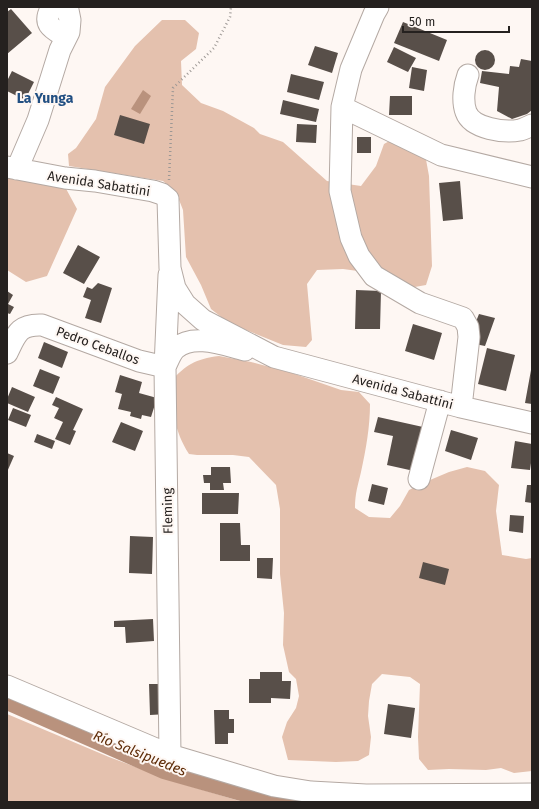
<svg xmlns="http://www.w3.org/2000/svg" width="539" height="809" font-family="'Fira Sans',sans-serif">
	<style>
		.green { fill: #e4c1ae }
		.water { fill: #b9927d }
		.lines { fill: none; stroke-linecap: round; stroke-linejoin: round }
		.river { stroke: #b9927d; stroke-width: 25 }
		.building { fill: #584f49 }
		.minor-casing { stroke: #b4a9a3; stroke-width: 23 }
		.path { stroke: #9d9895; stroke-width: 2.5; stroke-dasharray: 1 3; stroke-linecap: butt }
		.minor { stroke: #fff; stroke-width: 21 }
		.labels { text-anchor: middle; stroke-width: 4; stroke-linejoin: round; paint-order: stroke }
		.street-label { font-size: 13px; fill: #25211f; stroke: #fef7f3 }
		.neighbourhood-label { font-size: 14px; font-weight: bold; fill: #214f82; stroke: #fef7f3 }
		.water-label { font-size: 14px; font-style: italic; fill: #5e2c08; stroke: #fef7f3 }
	</style>
	<rect width="100%" height="100%" fill="#fef7f3"/>
	<path class="green" d="M162,20H185L199,33L196,49L181,61L182,85L201,103L223,111L254,128L260,134L283,142L327,181L361,186L376,166L384,144L393,139L425,154L429,176L432,266L426,285L409,288L380,274L343,269L317,270L307,284L312,340L306,347L283,345L229,323L211,309L201,285L186,257L183,210L176,192L163,181L69,166L68,154L76,148L96,119L105,87L135,46Z
		M7,176L64,185L77,209L47,276L26,282L7,270Z
		M219,356L251,362L292,373L341,390L359,392L370,404C370,427 366,449 361,472C358,485 355,493 355,508L369,517L390,518L400,506L409,490L423,483L449,472L467,467L485,471L499,485L496,511L502,555L526,559L532,558V771L514,773L501,768L486,770L449,769L428,770L419,759L418,737L420,684L410,677L382,674L372,684L369,701L368,716L371,737L369,755L358,761L336,762L288,760L282,737L287,722L296,708L299,696L296,679L289,672L283,645L284,613L280,574V509L276,485L249,457L233,455H197L189,454C174,431 172,408 170,382C186,365 195,359 219,356Z
		M7,714L109,757L176,782L243,802H7Z"/>
	<path class="water" d="M143,90L151,96L140,114L131,109Z"/>
	<g class="lines">
		<path class="river" d="M7,697L166,767L240,788L302,802"/>
	</g>
	<path class="building" d="M11,9L32,33L7,54V12Z
		M403,22L447,40L439,61L394,43Z
		M315,46L338,53L332,73L308,65Z
		M394,47L416,58L408,72L387,62Z
		M475 60a10 10 0 1 1 20 0a10 10 0 1 1-20 0Z
		M521,59L532,61V110L527,114L512,119L497,111L499,87L480,83L482,71L509,74L510,66L519,67Z
		M412,67L427,70L424,91L409,88Z
		M12,71L34,82L25,100L7,91V81Z
		M291,74L324,82L319,100L287,92Z
		M390,96H412V115H389Z
		M283,100L319,109L316,122L280,114Z
		M120,115L150,124L144,144L114,135Z
		M297,124L317,125L316,143L296,142Z
		M357,137H371V153H357Z
		M460,181L463,219L443,221L439,183Z
		M78,245L100,257L84,284L63,273Z
		M98,283L112,288L101,323L85,318L91,300L83,297L87,287L92,289Z
		M356,290L381,291L380,329H355Z
		M7,291L13,295L8,304L14,307L10,314L7,313Z
		M479,314L495,318L485,346L475,344L473,329Z
		M413,324L442,333L434,360L405,351Z
		M44,342L68,352L62,368L38,358Z
		M487,348L515,355L506,391L478,384Z
		M40,369L60,377L53,394L33,386Z
		M531,370H532V404L525,403Z
		M120,375L142,382L139,393L157,398L151,417L142,415L141,419L130,416L131,412L118,409L122,394L115,392Z
		M12,387L35,397L28,412L7,403V399Z
		M56,397L83,409L73,430L76,431L70,445L55,439L63,422L54,418L59,408L52,405Z
		M13,408L31,415L26,427L8,420Z
		M378,417L423,427L414,471L387,465L393,436L374,432Z
		M121,422L143,431L135,451L112,442Z
		M451,430L478,438L471,460L445,451Z
		M37,434L55,441L52,449L34,442Z
		M515,441L532,444V456L530,470L511,468Z
		M7,453L14,456L7,472Z
		M211,467H230L231,483H223L224,490H210V483H204L203,475H211Z
		M372,484L388,488L384,505L368,501Z
		M527,485H532V503L525,502Z
		M202,493H239L238,514H202Z
		M510,515L524,516L523,533L509,531Z
		M220,523H240L241,545H250V561H220Z
		M130,536L153,537L152,574L129,573Z
		M257,558H273L272,579L257,578Z
		M423,562L449,569L445,585L419,578Z
		M153,619L154,641L126,643L125,627H114V621Z
		M260,672H282V681H291L290,699L271,698V703H249V679H260Z
		M149,684H167L168,714L150,715Z
		M388,704L415,708L411,738L384,734Z
		M214,710H229V719H234V733H228V744H215Z"/>
	<g class="lines">
		<defs>
			<path id="minor" d="M57,7L51,9C42,25 53,29 66,37
				M378,7L374,14L351,69L342,107L340,191L351,238L359,256L374,276L420,303L463,318L468,327L469,337L461,407
				M468,75C464,86 462,101 466,112C472,129 505,133 520,130C524,129 528,127 532,125
				M342,107L441,155L532,177
				M7,167L65,178L95,181L153,191L162,194L168,199L170,268L175,288L185,304L203,320L274,357L461,407L532,423
				M17,169L38,120L60,50L69,32L70,20L68,10L61,7
				M169,275L165,367L170,755
				M7,353C16,335 18,324 42,325L139,361L165,367C168,361 171,352 176,348C194,333 224,345 245,350
				M419,479L440,401
				M7,686L170,755L274,786L311,792L366,795L532,794"/>
		</defs>
		<use href="#minor" class="minor-casing"/>
		<path class="path" d="M169,180L173,88L214,48L230,17L231,7"/>
		<use href="#minor" class="minor"/>
	</g>
	<g class="labels">
		<g class="street-label">
			<text transform="translate(99 183) rotate(9)" y="5">Avenida Sabattini</text>
			<text transform="translate(98 345) rotate(20)" y="5">Pedro Ceballos</text>
			<text transform="translate(403 391) rotate(15)" y="5">Avenida Sabattini</text>
			<text transform="translate(167 511) rotate(-91)" y="5">Fleming</text>
		</g>
		<g class="neighbourhood-label">
			<text x="45" y="103">La Yunga</text>
		</g>
		<g class="water-label">
			<text transform="translate(140 753) rotate(22)" y="5">Río Salsipuedes</text>
		</g>
	</g>
	<rect width="539" height="809" fill="none" stroke="#25211f" stroke-width="16"/>
	<path d="M403 26v6h106v-6" fill="none" stroke="#25211f" stroke-width="2"/>
	<text x="409" y="26" font-size="12" fill="#25211f" stroke="#fef7f3" stroke-width="3" paint-order="stroke">50 m</text>
</svg>
